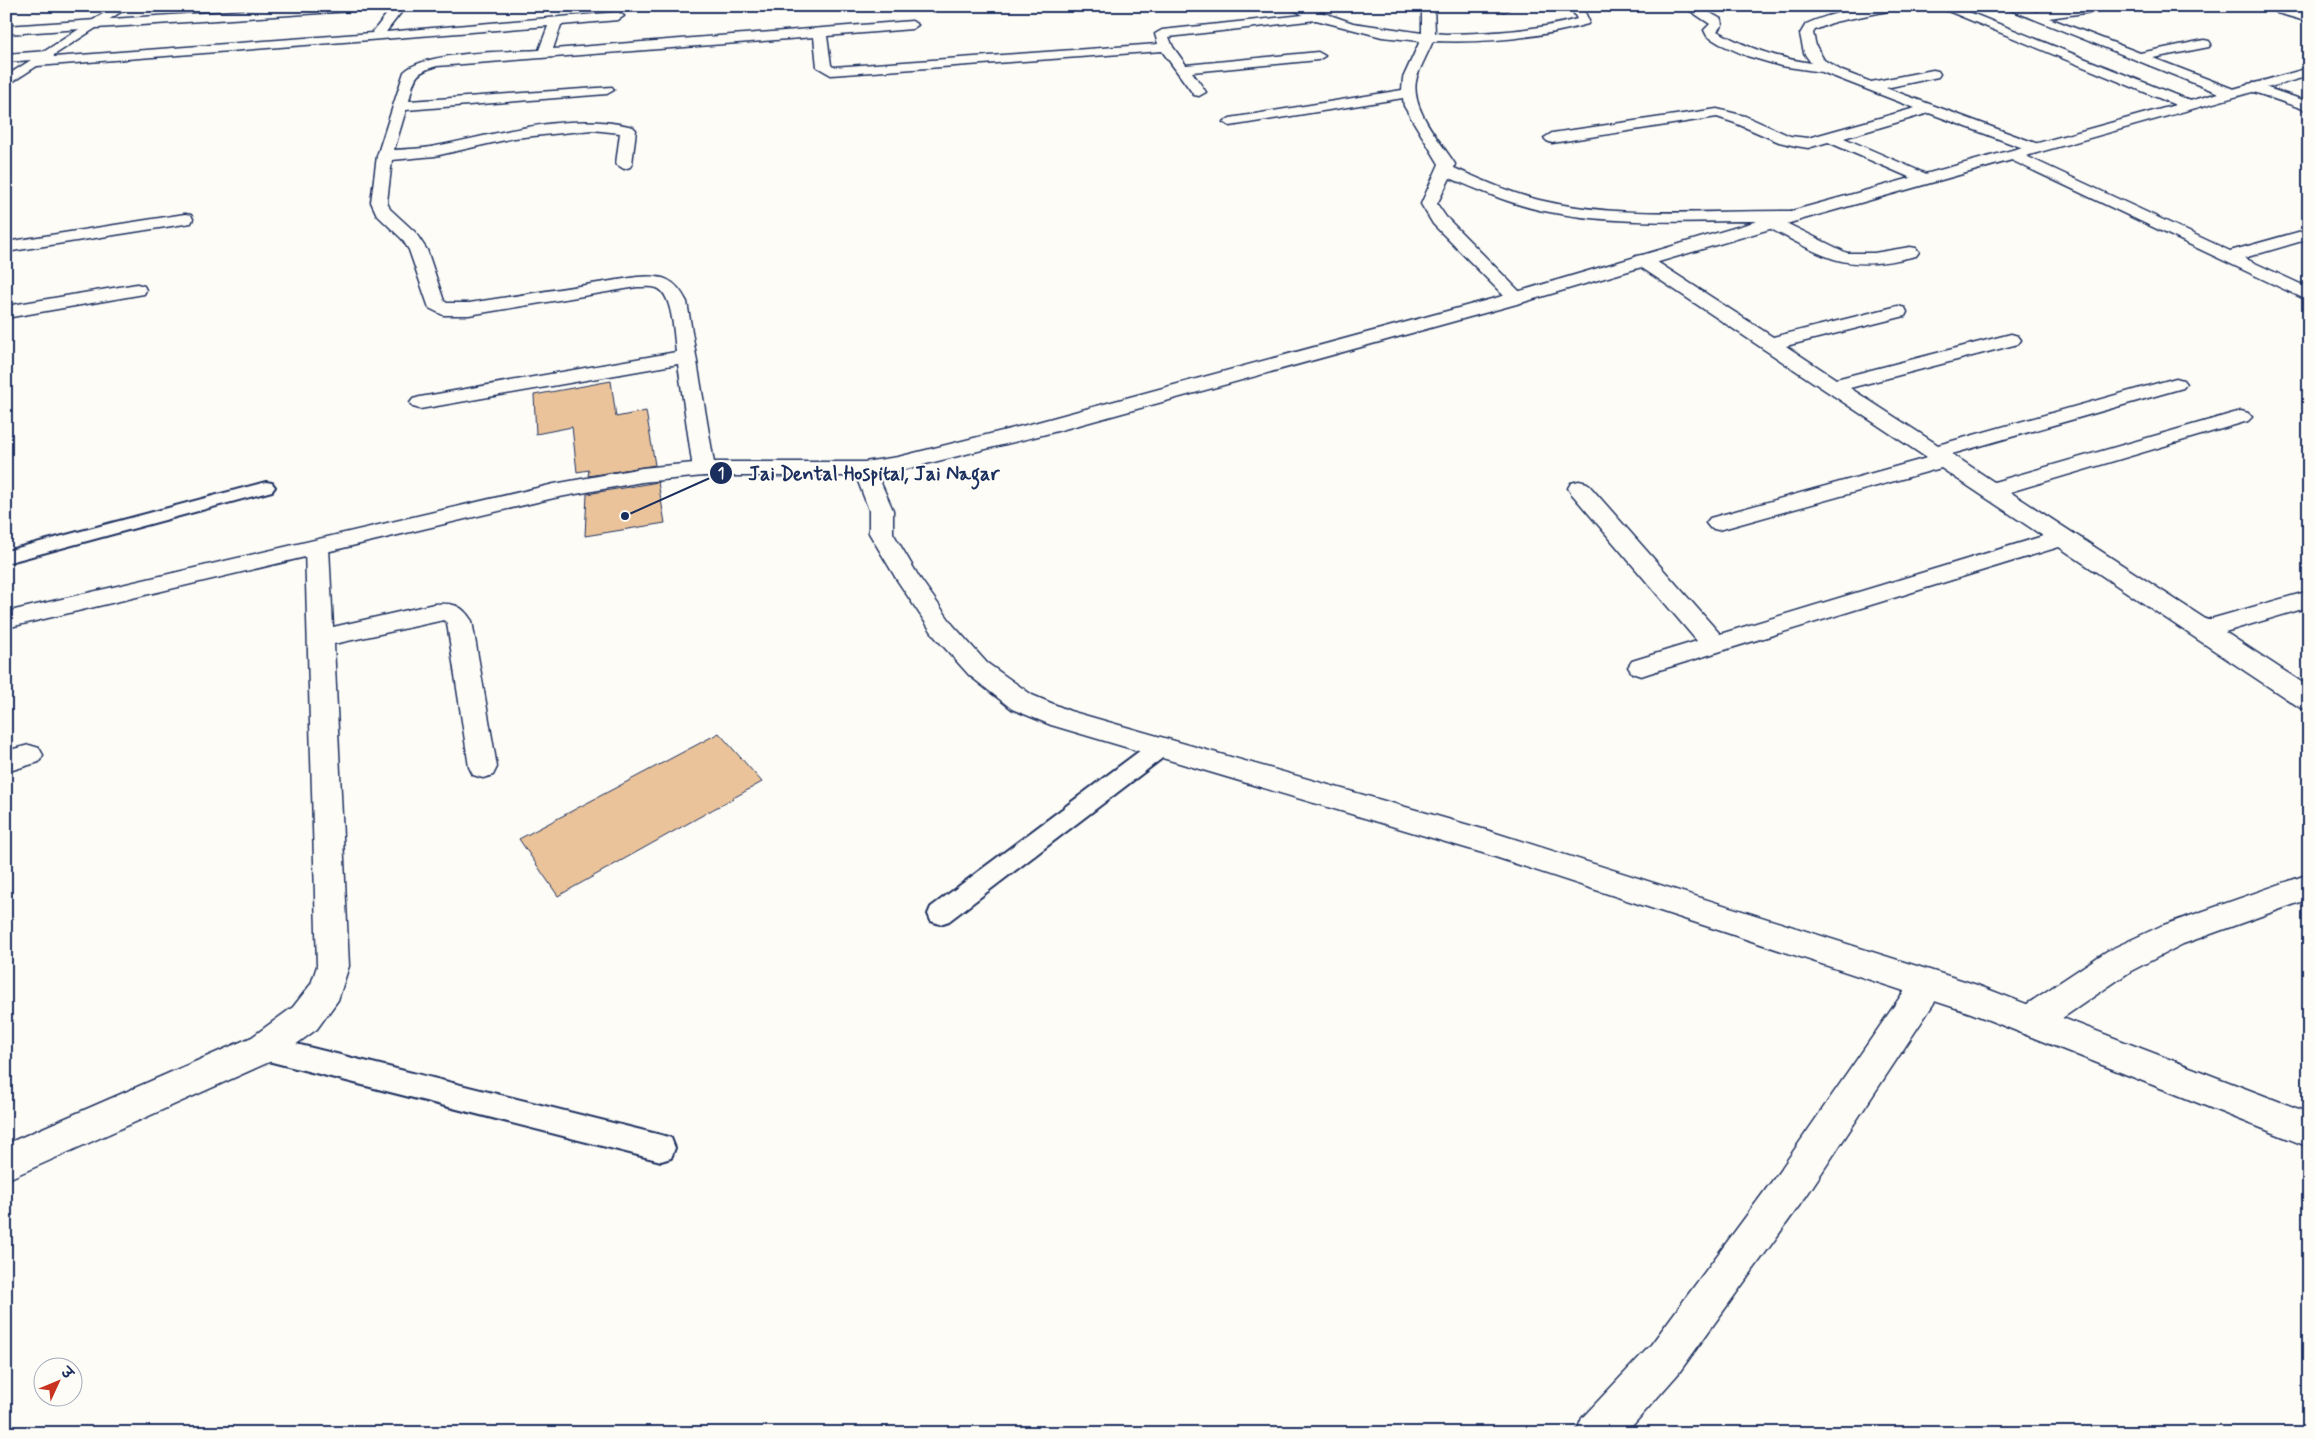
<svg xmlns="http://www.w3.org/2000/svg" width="2315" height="1439" font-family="Mynerve,'Playpen Sans Deva',sans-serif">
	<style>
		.building { fill: #eac39a; stroke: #1b2f5e }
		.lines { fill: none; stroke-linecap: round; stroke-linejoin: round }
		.lane-casing { stroke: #1b2f5e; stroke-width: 4 }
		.street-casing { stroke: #1b2f5e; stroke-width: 3 }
		.secondary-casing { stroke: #1b2f5e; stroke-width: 3 }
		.primary-casing { stroke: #1b2f5e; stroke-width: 3 }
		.lane { fill: #fdfcf7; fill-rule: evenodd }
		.street { fill: #fdfcf7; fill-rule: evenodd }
		.secondary { fill: #fdfcf7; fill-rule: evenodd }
		.primary { fill: #fdfcf7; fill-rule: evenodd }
		.leader { fill: none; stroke: #1b2f5e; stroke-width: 2 }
		.callout-dot { fill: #1b2f5e; stroke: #fdfcf7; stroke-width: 2 }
		.mark-label { font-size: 15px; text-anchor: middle; font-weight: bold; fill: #fff }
		.callout-label { font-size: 20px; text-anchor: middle; font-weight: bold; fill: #1b2f5e; stroke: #fdfcf7; stroke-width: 4; stroke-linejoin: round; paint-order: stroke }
	</style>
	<rect width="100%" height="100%" fill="#fdfcf7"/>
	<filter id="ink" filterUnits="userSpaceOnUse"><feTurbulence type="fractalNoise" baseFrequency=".02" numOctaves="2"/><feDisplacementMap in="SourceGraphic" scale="10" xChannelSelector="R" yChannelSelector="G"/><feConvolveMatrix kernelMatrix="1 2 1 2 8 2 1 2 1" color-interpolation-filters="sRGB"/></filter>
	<g filter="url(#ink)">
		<path class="building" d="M611,381L616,417L646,411L655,465L588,476L589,470L577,472L572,427L536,434L534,395Z
			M658,482L665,523L585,536L587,494Z
			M719,733L762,782L558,896L519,839Z"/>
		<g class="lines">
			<defs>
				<path id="lane" d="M266,482L272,483L275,487L272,491L6,563V551Z
					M1161,739L1169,741L1172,747L1169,753L949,921L940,924L931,921L928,914L931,907L1153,741Z
					M264,1036L661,1135L671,1138L675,1148L671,1158L661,1161L264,1060L255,1056L251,1048L255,1040Z"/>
				<path id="street" d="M306,6H372L366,10L6,34V26Z
					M393,6H406L386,32L618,12L624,16L618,20L561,25L553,49L912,21L918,25L912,29L827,36L831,65L833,67L1158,44L1155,34L1162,30L1303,15L1287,6H1304L1353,23L1422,33V6H1434L1435,33L1445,34C1488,33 1535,31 1577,19L1570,6H1582L1589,21L1588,24C1539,38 1484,43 1433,41C1428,53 1421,65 1417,77C1408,107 1440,140 1455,164L1454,168C1482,180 1510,193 1539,200C1622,220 1710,210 1794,211L1800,212L1802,216L1800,220L1782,221L1847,253H1874L1910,247L1916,248L1919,252L1916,256C1843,274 1828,258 1765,226L1763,221C1688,221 1613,226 1539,210C1508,203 1479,190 1450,178L1437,204L1446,217L1526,298L1524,302H1510L1433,224L1421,204L1439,164L1404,106L1403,98L1230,126L1223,122L1230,118L1402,90L1403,78L1420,41L1382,37L1316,20L1169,37L1173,47L1186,65L1318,52L1325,56L1318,60L1192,72L1206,92L1199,96L1194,95L1162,51L831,75L817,67L814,37L437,66C413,73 415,78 409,101L612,87L614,90L607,94L406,110L394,150C408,149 423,149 436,146C499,134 569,111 633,127L636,130L632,164L630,167L624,169L616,164L620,133L592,130L514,138L435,156L392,160L387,202L390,209L415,232L427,250L444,301L447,303H469L637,277C663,275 675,278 687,302L715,469L712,474L704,476L696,474L693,469L678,364L420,409L413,407L410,403L413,399L420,397L676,352C674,337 673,294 657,288C651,286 643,287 637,287L469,315H443L429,308L409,250L402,239L377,215L371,202L377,156L404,72C425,51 507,52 539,50L548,26L37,66L32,65L31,60L6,62V54L48,51L53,52L54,57L372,33Z
					M1515,6L1504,11L1498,7V6Z
					M1683,6H1698L1721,19L1722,25L1717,31C1747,48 1777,58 1811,63L1804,53L1800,34L1806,24C1831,13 1862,6 1889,6L1888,11L1834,22L1815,30L1813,33L1816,46L1824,60L1842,71L1871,82L1933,70L1938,71L1940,74L1938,77L1886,88L2041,145L2044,148L2036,153L2031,151L1929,113L1844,138L1931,176L1933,179L1931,182L1925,184L1828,142L1808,148L1796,146L1779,142L1735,123L1717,117L1552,143L1547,141L1544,138L1552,133L1717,109L1745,116L1790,136L1808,138L1915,108L1822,72L1781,66L1747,56L1720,44L1707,36L1704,30L1710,24Z
					M1936,6H1954L2193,102L2195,105L2188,109L2183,108Z
					M2001,6H2019L2035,12L2078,6H2112L2106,10L2049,18L2140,53L2204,40L2209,41L2211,44L2209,47L2153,58L2236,90L2238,93L2231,97L2226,96Z
					M2272,6H2285L2309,14V22L2277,13Z
					M2253,83L2309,102V111L2248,90L2246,87L2248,84Z
					M2013,150L2230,251L2309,229V239L2244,258L2309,288V301L2007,158L2005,155Z
					M185,214L191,215L193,219L191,223L6,252V242Z
					M1642,255L1648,256L1773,337L1898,306L1905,308L1907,312L1905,316L1786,346L1836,379L2011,334L2018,336L2021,340L2018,344L1850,388L1938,445L2176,378L2183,380L2186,384L2183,388L1952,454L1994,482L2234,413L2241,411L2248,413L2252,417L2248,421L2010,492L2207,620L2309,591V607L2225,632L2309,687V710L2299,707L2059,547L1650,673L1641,676L1632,673L1628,667L1632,661L1697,641L1571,493L1568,488L1571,483L1579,481L1587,483L1720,634L2043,536L1941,468L1726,528L1718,530L1710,528L1706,523L1710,518L1927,458L1636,264L1633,260L1636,256Z
					M137,284L144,286L146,290L144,294L6,318V306Z
					M317,541L325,543L329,548L333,627L434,604C453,603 461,604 472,621L497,767L493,775L483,778L473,775L469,767L447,623L444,620L334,644L349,966L338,1000L317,1029L276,1059L6,1180V1144L252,1037L293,1007L311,984L317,966L305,548L309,543Z
					M29,745L39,748L43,755L39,762L6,772V751Z
					M2309,874V899L2183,944L2131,971L2042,1032L2030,1036L2018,1032L2013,1021L2018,1010L2107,951L2161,926Z
					M1928,970L1940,974L1945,984L1940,994L1807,1195L1678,1374L1626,1433H1576L1582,1418L1650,1346L1781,1169L1916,974Z"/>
				<path id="secondary" d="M2309,68V76L1800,220L1524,302L1050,433L898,471L877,474L893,510V533L919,577L953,625L987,663L1032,695L1070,711L1486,830L1977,985L2309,1113V1147L1971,1013L1486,854L1051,725L1012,709L969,675L935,637L897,580L869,533V510L856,476H704L642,482L554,498L6,628V612L554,484L642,468L704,462H864L898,457L1034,423L1510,294L1788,212Z"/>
				<path id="primary" d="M115,6H130L6,86V76Z"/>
			</defs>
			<use href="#lane" class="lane-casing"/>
			<use href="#street" class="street-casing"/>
			<use href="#secondary" class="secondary-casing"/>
			<use href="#primary" class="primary-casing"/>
			<use href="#lane" class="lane"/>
			<use href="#street" class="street"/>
			<use href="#secondary" class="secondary"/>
			<use href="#primary" class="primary"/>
		</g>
	</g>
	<path class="leader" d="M625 516L721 473"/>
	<g class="callout-dot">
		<circle cx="625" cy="516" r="5"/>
		<circle cx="721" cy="473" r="12"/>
	</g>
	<g class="mark-label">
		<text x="721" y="478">1</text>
	</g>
	<g class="callout-label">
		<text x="874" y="480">Jai Dental Hospital, Jai Nagar</text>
	</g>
	<rect width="2315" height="1439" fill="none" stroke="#fdfcf7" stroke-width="25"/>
	<rect x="12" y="12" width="2290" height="1414" fill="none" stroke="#1b2f5e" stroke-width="2" filter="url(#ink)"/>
	<g transform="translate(58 1382) rotate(46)"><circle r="24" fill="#fdfcf7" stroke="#a3aaba"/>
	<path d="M0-4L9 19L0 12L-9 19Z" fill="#c8321e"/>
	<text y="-8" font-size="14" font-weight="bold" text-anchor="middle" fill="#1b2f5e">उ</text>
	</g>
</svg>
